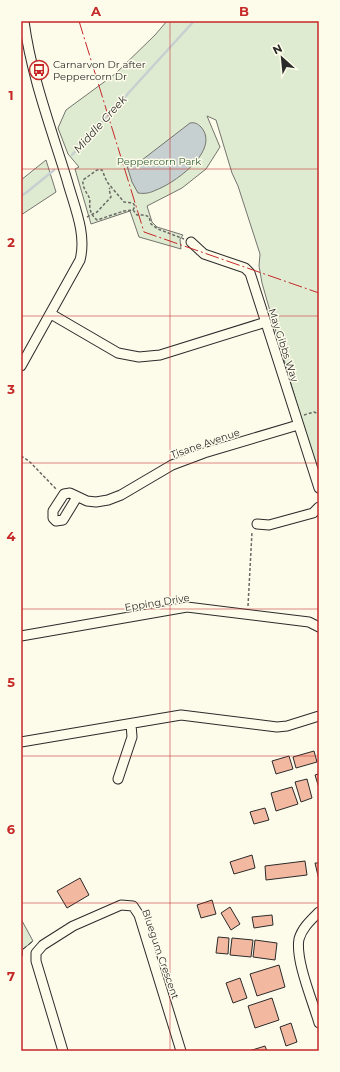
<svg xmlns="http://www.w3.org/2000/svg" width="340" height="1072" font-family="Montserrat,sans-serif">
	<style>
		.green { fill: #deebd1; stroke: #74746e }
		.water { fill: #c7d0d0; stroke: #74746e }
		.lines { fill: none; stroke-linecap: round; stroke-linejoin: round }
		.stream { stroke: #c7d0d0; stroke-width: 2.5 }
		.building { fill: #f2b8a0; stroke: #2b2b2b }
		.minor-casing { stroke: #2b2b2b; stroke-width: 11 }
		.path { stroke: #6a6964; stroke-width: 1.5; stroke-dasharray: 3 2; stroke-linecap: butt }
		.minor { stroke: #fdfbea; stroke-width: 9 }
		.fence { stroke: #2b2b2b; stroke-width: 1; stroke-dasharray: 5 2; stroke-linecap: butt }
		.power { stroke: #c62828; stroke-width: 1; stroke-dasharray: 14 3 2 3; stroke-linecap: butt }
		.grid { fill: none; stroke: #c62828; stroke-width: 1; stroke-opacity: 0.55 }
		.labels { text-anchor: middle; stroke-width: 3; stroke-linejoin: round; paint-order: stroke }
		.poi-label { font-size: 10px; fill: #2b2b2b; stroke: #fdfbea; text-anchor: start }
		.park-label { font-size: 10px; fill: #34623c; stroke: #fdfbea }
		.street-label { font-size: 10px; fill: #2b2b2b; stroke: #fdfbea }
		.water-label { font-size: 11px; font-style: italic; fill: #2b2b2b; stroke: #fdfbea }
		.neatline { fill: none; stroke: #c62828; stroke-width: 1.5 }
		.grid-label { font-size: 13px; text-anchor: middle; font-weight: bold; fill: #c62828 }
	</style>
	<rect width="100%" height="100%" fill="#fdfbea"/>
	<path class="green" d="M167,21H319V476L303,426L262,283L259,266L260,254L238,186L232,173L216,120L207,116L220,147L206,169L182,188L147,206L152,222L157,227L183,235L180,239L181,249L139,237L130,211L91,224L75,169L79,167L68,154L58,128L66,110L115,74L155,35Z
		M46,160L56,192L21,215V180Z
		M21,919L33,941L22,950V956H21Z"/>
	<path class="water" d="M190,123C195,122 198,124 201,127C221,150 175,183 156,190C150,193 145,194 138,193L132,182L127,166L142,160Z"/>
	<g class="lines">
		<path class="stream" d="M72,155L194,21
			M21,196L27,192L54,170"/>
	</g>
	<path class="building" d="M314,751L317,762L296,768L293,757Z
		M289,756L293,769L276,774L272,761Z
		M318,774L319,776V788L315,775Z
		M307,779L312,798L301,802L295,782Z
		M292,787L298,804L276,811L271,793Z
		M265,808L269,820L254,824L250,812Z
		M252,855L255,868L234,874L230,862Z
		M305,861L307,875L266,880L265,866Z
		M315,863H319V880Z
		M80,878L89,895L67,908L57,891Z
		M212,900L216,914L201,918L197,905Z
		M230,907L240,924L231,930L221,913Z
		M272,915L273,925L254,928L252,917Z
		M218,937L229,938L228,954L216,953Z
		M232,938L253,940L251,957L230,955Z
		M255,940L277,943L275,960L253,957Z
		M279,965L285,987L257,996L250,974Z
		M240,978L247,998L233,1003L226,983Z
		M272,998L279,1020L255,1028L248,1006Z
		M291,1023L297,1042L286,1046L280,1027Z
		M265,1046L267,1051H249Z"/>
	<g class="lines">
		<defs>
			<path id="minor" d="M191,242L204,254L245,268L250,273L319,488
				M51,314L118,353L139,357L160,355L266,322
				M21,366L80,260C87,234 74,206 67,180C51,128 31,75 24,21
				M77,497L63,520L56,521L53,518V511L64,494L70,493L87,501L96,502L108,500L121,495L172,465L204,453L298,425
				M257,524L269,525L313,513L319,507
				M21,636L187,607L309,622L319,627
				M21,742L181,715L277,727L287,726L319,716
				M118,779L132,737L131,724
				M319,912C311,920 302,928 299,939C295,960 313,1002 319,1023
				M63,1051L36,961V953L43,945L73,926L121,905L133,906L139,915L181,1051"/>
		</defs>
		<use href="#minor" class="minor-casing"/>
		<path class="path" d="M133,210L135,206L133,203L124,202L107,182L102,170H97L83,180C82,187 87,193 90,199C89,208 90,214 97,220L124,211L133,210L137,215H145L149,217L151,224L158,229L184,239
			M87,217L97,212L111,197L109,189L110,188
			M304,415L314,412L319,414
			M21,456L29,461L57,490
			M248,606L252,532"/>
		<use href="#minor" class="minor"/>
		<path class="fence" d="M22,956V950L33,941"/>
		<path class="power" d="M79,21L144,232L319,293"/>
	</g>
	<path class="grid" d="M170,21V1051M21,169H319M21,316H319M21,463H319M21,609H319M21,756H319M21,903H319"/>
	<defs>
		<symbol id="bus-ring" viewBox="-11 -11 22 22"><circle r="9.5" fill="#fdfbea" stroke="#c62828" stroke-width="1.5"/><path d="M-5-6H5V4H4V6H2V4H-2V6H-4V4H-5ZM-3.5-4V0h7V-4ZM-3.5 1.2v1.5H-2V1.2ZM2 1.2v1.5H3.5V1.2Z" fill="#c62828"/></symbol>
	</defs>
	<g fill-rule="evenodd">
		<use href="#bus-ring" x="28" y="59" width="22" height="22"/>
	</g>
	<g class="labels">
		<g class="poi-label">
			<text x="53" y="68">Carnarvon Dr after<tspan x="53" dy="12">Peppercorn Dr</tspan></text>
		</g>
		<g class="park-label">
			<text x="159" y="165">Peppercorn Park</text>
		</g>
		<g class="street-label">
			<text transform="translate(284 345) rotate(72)" y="4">May Gibbs Way</text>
			<text transform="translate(205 443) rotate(-19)" y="4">Tisane Avenue</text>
			<text transform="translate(157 602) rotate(-9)" y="4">Epping Drive</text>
			<text transform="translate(161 954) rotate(71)" y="4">Bluegum Crescent</text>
		</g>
		<g class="water-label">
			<text transform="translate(100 124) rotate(-48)" y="4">Middle Creek</text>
		</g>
	</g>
	<rect width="340" height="1072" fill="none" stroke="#fdfbea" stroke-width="44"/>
	<g transform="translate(282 58) rotate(333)" stroke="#fdfbea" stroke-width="3" paint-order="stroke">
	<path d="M0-3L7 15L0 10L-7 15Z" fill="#2b2b2b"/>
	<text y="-6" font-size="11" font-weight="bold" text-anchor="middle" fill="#2b2b2b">N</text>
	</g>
	<rect x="22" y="22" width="296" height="1028" class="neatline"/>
	<g class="grid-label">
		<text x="96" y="16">A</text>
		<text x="244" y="16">B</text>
		<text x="11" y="100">1</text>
		<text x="11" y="247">2</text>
		<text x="11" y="394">3</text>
		<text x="11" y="541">4</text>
		<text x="11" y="687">5</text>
		<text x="11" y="834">6</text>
		<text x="11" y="981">7</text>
	</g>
</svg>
